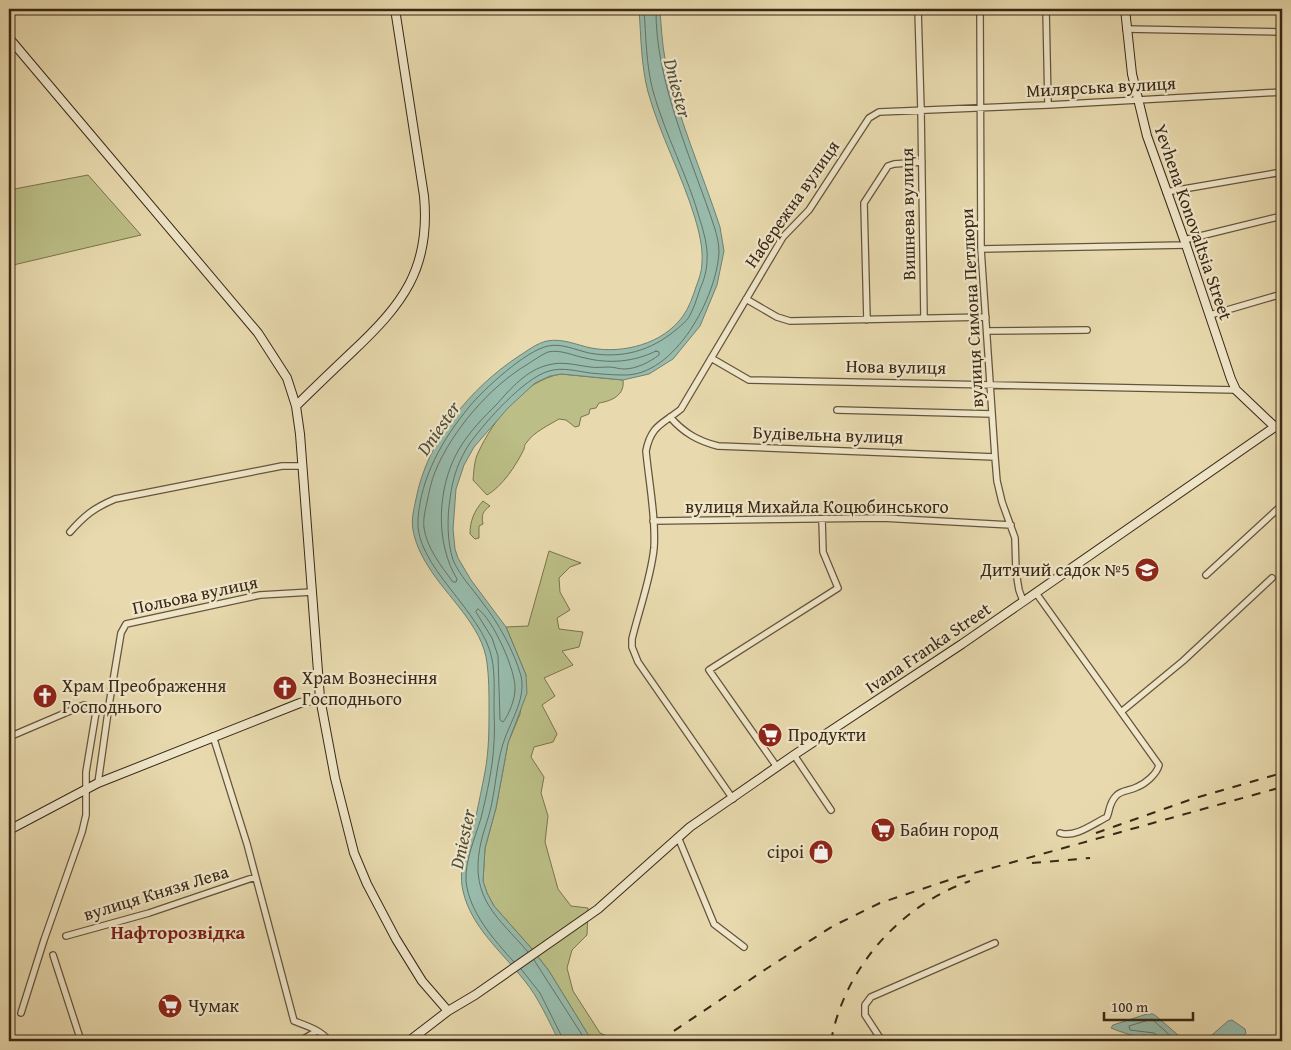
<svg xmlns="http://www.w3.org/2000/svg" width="1291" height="1050" font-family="'Gentium Book Plus',serif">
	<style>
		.green { fill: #bbbe86; stroke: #7a734e }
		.water { fill: #97bbac; stroke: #718070 }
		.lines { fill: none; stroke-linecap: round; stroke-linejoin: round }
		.shore { stroke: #687261; stroke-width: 1 }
		.street-casing { stroke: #65543c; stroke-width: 8 }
		.secondary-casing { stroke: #392816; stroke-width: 10 }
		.street { stroke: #f0e7ca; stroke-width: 5.5 }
		.secondary { stroke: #f0e7ca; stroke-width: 8 }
		.rail { stroke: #392816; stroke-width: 2; stroke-dasharray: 9 9; stroke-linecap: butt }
		.labels { text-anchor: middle; stroke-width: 4.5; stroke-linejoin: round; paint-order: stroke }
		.street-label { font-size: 18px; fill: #392816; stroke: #f0e7ca }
		.poi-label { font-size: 18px; fill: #392816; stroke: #f0e7ca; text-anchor: start }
		.water-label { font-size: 19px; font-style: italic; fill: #504d3c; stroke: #f0e7ca }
		.neighbourhood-label { font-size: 19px; font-weight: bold; fill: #7a1f14; stroke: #f0e7ca }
	</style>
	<rect width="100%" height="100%" fill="#e8daae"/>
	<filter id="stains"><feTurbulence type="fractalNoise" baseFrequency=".004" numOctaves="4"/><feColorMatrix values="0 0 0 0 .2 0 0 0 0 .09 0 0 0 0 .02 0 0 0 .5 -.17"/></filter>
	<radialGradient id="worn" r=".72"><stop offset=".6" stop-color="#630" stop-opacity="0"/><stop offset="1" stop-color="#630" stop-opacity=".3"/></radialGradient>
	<path class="green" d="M88,175L141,235L9,266V190Z
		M561,374L623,380C625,395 612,401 599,403L596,408L590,409L589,414L581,417L579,426L575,427L566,420L559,419C549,425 534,432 527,442C524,445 525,446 524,449C517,464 502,487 487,495L473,480C474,471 474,461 478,453C493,420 524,380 561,374Z
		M483,501L490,506C483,511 481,515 483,524L479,526V538L475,539L470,534C470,521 474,511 483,501Z
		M549,551L581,563L570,567L559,578L560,592L570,610L557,618L559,629L583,632L579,647L562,651L573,665L544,678L555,696L542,705L557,734L553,742L534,747L531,757L544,777L541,793L548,816L545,842L558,889L571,906L588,908L587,935L572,950L567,968L573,991L600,1033L619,1041H592L549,971L532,949L494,906L487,893L483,881L485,848L496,808L508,743L520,714L526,675L506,627L528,626Z"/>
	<path class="water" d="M639,9H660C661,25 662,42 665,59C677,116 702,172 720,227L724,251L717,285L700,326L673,359L649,374L623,380L561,374L550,376L535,383L508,408L474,447L464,465L456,489L453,529L455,549L458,558L471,580L506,627L526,675L527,693L508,743L496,808L485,848L483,881L487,893L494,906L532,949L549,971L592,1041H559C548,1020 539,998 524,980C502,952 471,927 463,891C457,866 470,840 476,816C479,802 482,787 485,772C489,750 489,730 489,708C489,693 489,678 487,663C483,626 446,596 428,566C421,555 415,542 413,530C411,519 414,509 416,499C427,441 470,388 519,356C527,351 537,343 547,341C562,338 577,345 591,348C623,354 663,344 683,316C689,308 693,296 696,287C699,279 702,271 702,262C703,247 699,232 695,218C682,175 660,135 648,92C641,65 641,36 639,9Z
		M1147,1014H1153L1156,1016L1185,1041C1160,1041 1134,1038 1111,1028L1113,1025Z
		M1232,1020L1245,1029L1246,1033C1236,1045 1220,1041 1205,1041L1228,1021Z"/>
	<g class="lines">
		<path class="shore" d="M656,351L659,352V355C650,362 636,369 624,369C619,369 614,367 609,367C602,367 596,368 590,367C575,365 563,361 548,365C527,370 511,388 497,404C483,418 468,433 458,451C437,488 435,543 457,579L456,582H453C441,566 427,548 424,528C423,519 425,511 427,502C429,492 431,482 435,472C451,432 490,386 528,364C534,360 541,355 548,352C560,349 574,356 585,358C609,364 634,362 656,351Z
			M478,609C493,619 516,671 515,689C515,699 509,715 503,722L500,720L498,656L492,638L476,612Z
			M528,952C498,917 470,899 480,847C482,834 488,821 491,807C496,785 497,759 505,738C512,719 526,697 521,676C514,651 498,622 482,602C472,588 460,576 453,560C447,541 447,518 450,499C452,479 459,459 470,443C486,421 524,378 549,371C563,367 576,371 590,373C600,374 613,375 623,375C675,377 717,296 719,252C719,244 717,236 715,229C692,159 655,82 656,9
			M534,960L586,1041
			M514,962C494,940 469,912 466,881C465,860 475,838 481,818C487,793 493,767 494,742C495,730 494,718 494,706C494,690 495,674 492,659C483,611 414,566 418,519C421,477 442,440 469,407C484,389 525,351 548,346C561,343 576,350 589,353C622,359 651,351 677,329C681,325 686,322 689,317C694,308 697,298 700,289C704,280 707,270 707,260C708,247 704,233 700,220C688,176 665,135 653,91C646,65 646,36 644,9
			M521,969L540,993L562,1037L563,1041
			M1159,1041V1037L1154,1033L1130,1030L1129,1026L1152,1019L1176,1041"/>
		<defs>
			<path id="street" d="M918,9L921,110L924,318
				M980,9L981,249L995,457L997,481L1002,502L1015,538L1016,572L1019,590L1023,601
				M1046,9L1048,105
				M1126,29L1282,32
				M1166,192L1282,172
				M1184,240L1282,216
				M981,249L1186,245
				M746,299L777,317L790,321L986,317
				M1210,315L1282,294
				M867,320L864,203L888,166L894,164L922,162
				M987,331L1087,330
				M711,358L749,380L1236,390
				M837,410L992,414
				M670,417C684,433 698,441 718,446L995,457
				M653,521L882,518L1011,525
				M70,532C85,515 94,508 115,499L282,466H303
				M1206,575L1282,505
				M1036,593L1159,765C1157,774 1145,784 1137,787C1130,791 1121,790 1116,796C1109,803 1110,810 1107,817C1093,824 1075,838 1060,833
				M1121,712L1183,661L1272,578
				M213,736L247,844L294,1021C307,1026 321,1030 329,1041
				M9,737L84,705L93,708L96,712L86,772V815L82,832L44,940L21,1013
				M794,755L831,810
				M777,767L709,670L838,588L823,552L822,519
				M98,783L109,705L121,633L126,624L260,595L312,592
				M733,799L638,662L632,647V639C639,610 651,578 654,548C656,517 649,483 646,451C651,425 663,424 681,409L783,237L809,210L869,118L879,112L1048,105L1282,92
				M678,837L714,924L744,947
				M66,936L149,913L255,877
				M53,955L81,1041
				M300,1041L317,1031
				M882,1041L865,1015V1005L871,997L995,943"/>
			<path id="secondary" d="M1125,9L1132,74L1147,136L1186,245L1231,379L1236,390L1275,427
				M9,38L258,333L287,378L296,406L300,434L320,698L335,778L354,853L367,884L396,939L422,981L448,1011
				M296,406C314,388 333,370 352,352C402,305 431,269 424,196L395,9
				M9,830L98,783L300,703L320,698
				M409,1041L448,1011L475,995L598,909L690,827L794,755L962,644L1282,422"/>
		</defs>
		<use href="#street" class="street-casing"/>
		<use href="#secondary" class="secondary-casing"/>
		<use href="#street" class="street"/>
		<use href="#secondary" class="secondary"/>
		<path class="rail" d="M1096,833L1195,798L1282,773
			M1032,863L1090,858
			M659,1041L766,969L833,926L880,903L949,880L1282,787
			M831,1041C844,969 900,905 970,881"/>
	</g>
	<defs>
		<symbol id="school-disc" viewBox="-11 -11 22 22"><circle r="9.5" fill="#8f2418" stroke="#f0e7ca"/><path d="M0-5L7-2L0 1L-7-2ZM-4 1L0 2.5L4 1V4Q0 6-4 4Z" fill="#fff"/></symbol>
		<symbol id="church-disc" viewBox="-11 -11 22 22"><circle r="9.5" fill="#8f2418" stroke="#f0e7ca"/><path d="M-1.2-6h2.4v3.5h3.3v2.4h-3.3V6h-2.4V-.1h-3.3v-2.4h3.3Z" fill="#fff"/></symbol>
		<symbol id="supermarket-disc" viewBox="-11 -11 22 22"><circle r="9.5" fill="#8f2418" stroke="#f0e7ca"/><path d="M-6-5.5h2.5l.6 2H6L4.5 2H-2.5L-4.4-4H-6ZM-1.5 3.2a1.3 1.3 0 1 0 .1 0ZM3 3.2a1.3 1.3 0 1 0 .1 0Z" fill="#fff"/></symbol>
		<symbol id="shop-disc" viewBox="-11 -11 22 22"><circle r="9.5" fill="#8f2418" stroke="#f0e7ca"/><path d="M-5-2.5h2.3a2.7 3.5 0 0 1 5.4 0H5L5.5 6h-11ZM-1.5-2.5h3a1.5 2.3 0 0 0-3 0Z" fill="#fff"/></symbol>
	</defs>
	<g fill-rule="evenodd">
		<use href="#school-disc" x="1133" y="556" width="28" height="28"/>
		<use href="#church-disc" x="271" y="674" width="28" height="28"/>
		<use href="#church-disc" x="31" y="682" width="28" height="28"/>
		<use href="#supermarket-disc" x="756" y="721" width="28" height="28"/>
		<use href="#supermarket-disc" x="869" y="816" width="28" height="28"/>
		<use href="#shop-disc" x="807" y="838" width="28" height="28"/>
		<use href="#supermarket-disc" x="156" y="992" width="28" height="28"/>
	</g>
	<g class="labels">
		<g class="street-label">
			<text transform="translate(1101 87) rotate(-3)" y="6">Милярська вулиця</text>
			<text transform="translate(792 204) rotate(-55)" y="6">Набережна вулиця</text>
			<text transform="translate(908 214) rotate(-91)" y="6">Вишнева вулиця</text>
			<text transform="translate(1193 222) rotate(71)" y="6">Yevhena Konovaltsia Street</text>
			<text transform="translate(972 308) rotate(-93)" y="6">вулиця Симона Петлюри</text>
			<text transform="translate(896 367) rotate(1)" y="6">Нова вулиця</text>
			<text transform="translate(828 435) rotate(2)" y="6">Будівельна вулиця</text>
			<text x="817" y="513">вулиця Михайла Коцюбинського</text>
			<text transform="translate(195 595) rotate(-12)" y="6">Польова вулиця</text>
			<text transform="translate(928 648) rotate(-34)" y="6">Ivana Franka Street</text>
			<text transform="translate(156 893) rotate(-17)" y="6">вулиця Князя Лева</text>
		</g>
		<g class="poi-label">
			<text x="1130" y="576" text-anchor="end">Дитячий садок №5</text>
			<text x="302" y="684">Храм Вознесіння<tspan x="302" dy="21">Господнього</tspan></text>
			<text x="62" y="692">Храм Преображення<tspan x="62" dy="21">Господнього</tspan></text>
			<text x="788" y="741">Продукти</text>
			<text x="900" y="836">Бабин город</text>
			<text x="804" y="858" text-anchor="end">сіроі</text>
			<text x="188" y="1012">Чумак</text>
		</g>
		<g class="water-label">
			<text transform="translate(678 88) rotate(75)" y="7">Dniester</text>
			<text transform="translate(438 428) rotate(-55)" y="7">Dniester</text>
			<text transform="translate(462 839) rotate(-78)" y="7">Dniester</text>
		</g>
		<g class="neighbourhood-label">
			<text x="178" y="939">Нафторозвідка</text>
		</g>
	</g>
	<rect width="1291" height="1050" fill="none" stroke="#e8daae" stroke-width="30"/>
	<rect x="10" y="10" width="1271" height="1030" fill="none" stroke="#392816" stroke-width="2.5"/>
	<rect x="15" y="15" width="1261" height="1020" fill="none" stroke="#392816"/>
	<path d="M1104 1012v8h89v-8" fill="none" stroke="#392816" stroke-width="2.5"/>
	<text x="1111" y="1012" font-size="15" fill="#392816" stroke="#f0e7ca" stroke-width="4" paint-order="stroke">100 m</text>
	<rect width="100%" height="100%" filter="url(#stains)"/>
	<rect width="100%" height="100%" fill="url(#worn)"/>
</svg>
